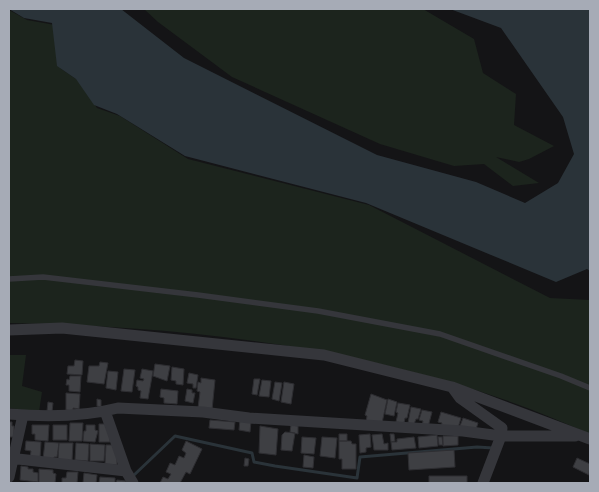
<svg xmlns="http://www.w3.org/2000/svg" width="599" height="492" font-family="Barlow,sans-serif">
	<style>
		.green { fill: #1c241d }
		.water { fill: #2a3339 }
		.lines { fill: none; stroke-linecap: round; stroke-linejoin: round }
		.stream { stroke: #2a3339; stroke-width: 3 }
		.building { fill: #3e3f43; stroke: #2e2e32 }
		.lane { stroke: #35363b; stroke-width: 5.5 }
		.street { stroke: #35363b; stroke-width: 11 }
	</style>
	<rect width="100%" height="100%" fill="#141416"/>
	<path class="green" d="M144,9H423L474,39L483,73L516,94L514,125L554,146L529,159L519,162L496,157L539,183L513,186L484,164L454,166L380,144L232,77L158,22Z
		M9,10L27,20L55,25L60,68L79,81L97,108L120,116L188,159L369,205L550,298L590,300V434C408,351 207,327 9,323Z
		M9,355H26L22,386L42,392L39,412L9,408Z"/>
	<path class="water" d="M9,9H121L184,58L377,155L476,182L525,203L558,183L574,154L563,117L501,28L450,9H590V271L587,269L556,282L366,203L185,156L117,114L94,105L76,79L57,66L52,23L24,18Z"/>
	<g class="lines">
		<path class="stream" d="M133,476L175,436L252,453L254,462L275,466L357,478L360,457L477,447L493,448"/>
	</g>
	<path class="building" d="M75,360L83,361L82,375L67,374L68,366H74Z
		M100,362L108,363L104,384L87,382L89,366H99Z
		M155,364L170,366L167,381L153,376Z
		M172,367L184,369L183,385L176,384V381L171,380Z
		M124,369L135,370L132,392L121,391Z
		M142,369L153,371L148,399L140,398L141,391L138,390V387L136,386L137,380L143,381L144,379L140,378Z
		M108,371L118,372L116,390L106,388Z
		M189,373L198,375L196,388H193V384L187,383Z
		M70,376H81L80,392L69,391V385H66L67,379L69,380Z
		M201,378L215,380L212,410L198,408L200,392L197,391L198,382L201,383Z
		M254,379H260L257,395L252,394Z
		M262,380L271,381L269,397L259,396Z
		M275,382L282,383L279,401L272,399Z
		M284,382L294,384L291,404L281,402Z
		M161,389L178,391L177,404L164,403V398L160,397Z
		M187,389L192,390V393H195L193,403L185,401Z
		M66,393L80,394L79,409L73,408V411L66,410Z
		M371,394L387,400L382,423L366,422L367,416L365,415Z
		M97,399L101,400V407L97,406Z
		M388,399L397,402L394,416L385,414Z
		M48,402L53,403L52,412L47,411Z
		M398,403L410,405L407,418H405L404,423L396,422L398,413L396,412Z
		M411,407L421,409L418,419H416L414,424L408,423Z
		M422,410L432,412L428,427L422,426L423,421L419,420Z
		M441,412L461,418L458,428L441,427L442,423L438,422Z
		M463,418L478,423L476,429L460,426Z
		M240,419L251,421L250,432L239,430Z
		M210,420L235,422L234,430L209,428Z
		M9,422H12V426H14V437H9Z
		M70,423H83L82,441H69Z
		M99,424H106L110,432V442H99Z
		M32,425H49L48,441L35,440V434H32Z
		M53,425H67V440H53Z
		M86,425H95V430L98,431L95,442L83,441L84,431H86Z
		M291,425L298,426V434L290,432Z
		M260,426L278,429L276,455L259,453Z
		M285,432L295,433L292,451L281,450L282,435Z
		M339,434H347V441H339Z
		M370,434L371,447L366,448V452L360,453L359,435Z
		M382,434L384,444L388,443V450H374L372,435Z
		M390,434H394L395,441L391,442Z
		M437,435L438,446L419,448L418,437Z
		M443,436H458V445L443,446Z
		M302,437L316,438L314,454L301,453Z
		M322,437L337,438L335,458L320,456Z
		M414,437L416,448L392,450L391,442H397V439Z
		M438,437H442L443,445H439Z
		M26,441L41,442L40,459L30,458L31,451L25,450Z
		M186,441L202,449L190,474L186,472L180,483H160L163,477L168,479L171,474L166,472L170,463L175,465L179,456L184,458L186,453L182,450Z
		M339,441H351L352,444H356V469H342V459H339Z
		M45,442L59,443L57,457H54L53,460L43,459Z
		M59,443H73L72,461L58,460Z
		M76,443L89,444L88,461L75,460Z
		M90,444L105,445L104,461H90Z
		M106,445H114L117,454V465L105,464Z
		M454,450L455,467L409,470L408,453Z
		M304,455L314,457L313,468L303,467Z
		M245,458L249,459L248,466H244Z
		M577,458L590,464L589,475L573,467Z
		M21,466L28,467V469H33V472L38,473V482L20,480Z
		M39,469L53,470V473L56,474L55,483H39Z
		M67,472H78L77,483H62V478H66Z
		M84,473L97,475L96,483H83Z
		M429,476H467V483H429Z
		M100,477L115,478V483H99Z
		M117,480L126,481V483H116Z"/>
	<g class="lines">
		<path class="lane" d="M9,279L43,277L198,295L318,311L440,334L561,376L590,388"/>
		<path class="street" d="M9,330L62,328L324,355L452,387L590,439
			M452,387L460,398L502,428L501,436L483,483
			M105,411L126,471L133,483
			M9,414C45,417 83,417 118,408L203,412L249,418L463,431L501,436H575
			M9,458L126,471
			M9,477L23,415"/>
	</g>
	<rect width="599" height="492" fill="none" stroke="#a6abb6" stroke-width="20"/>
</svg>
